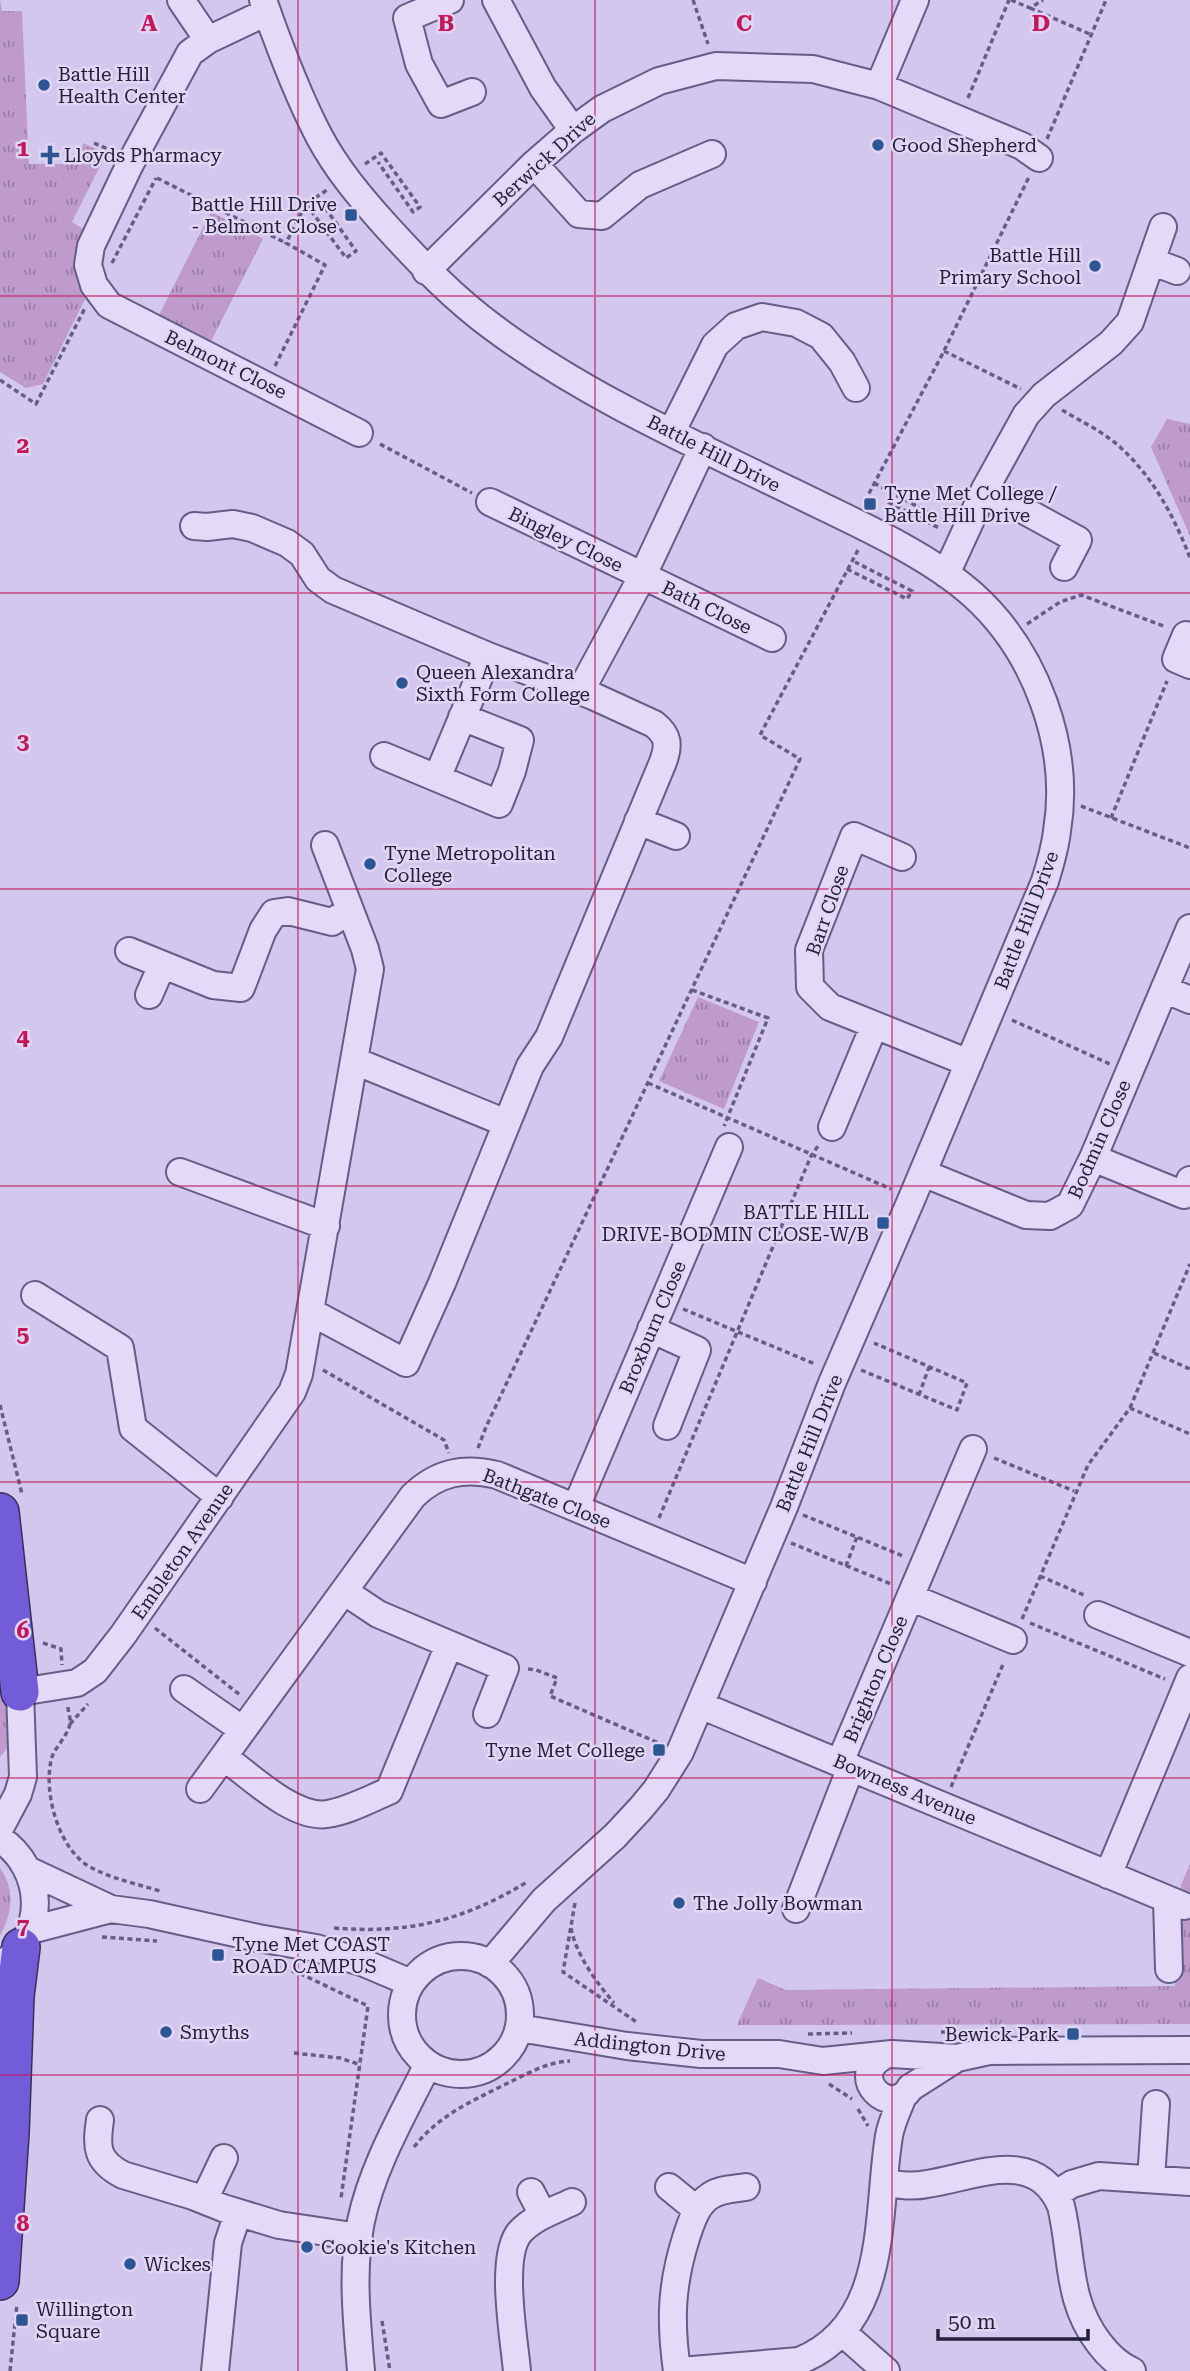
<svg xmlns="http://www.w3.org/2000/svg" width="1190" height="2371" font-family="'Roboto Serif',serif">
	<style>
		.grass { fill: url(#grass-tufts) }
		.lines { fill: none; stroke-linecap: round; stroke-linejoin: round }
		.minor-casing { stroke: #645d88; stroke-width: 30 }
		.highway-casing { stroke: #343156; stroke-width: 40 }
		.path { stroke: #645d88; stroke-width: 3.5; stroke-dasharray: 5 3.5; stroke-linecap: butt }
		.minor { stroke: #e4daf8; stroke-width: 26 }
		.highway { stroke: #735cd8; stroke-width: 37 }
		.grid { fill: none; stroke: #c2185b; stroke-width: 2; stroke-opacity: 0.55 }
		.poi-dot { fill: #2f5694; stroke: #e0d6f4; stroke-width: 2.5 }
		.labels { text-anchor: middle; stroke-width: 5; stroke-linejoin: round; paint-order: stroke }
		.poi-label { font-size: 19px; fill: #232039; stroke: #e0d6f4; text-anchor: start }
		.street-label { font-size: 19px; fill: #232039; stroke: #e0d6f4 }
		.grid-label { font-size: 23px; text-anchor: middle; font-weight: bold; fill: #c2185b; stroke: #e0d6f4; stroke-width: 5; stroke-linejoin: round; paint-order: stroke }
	</style>
	<defs>
		<pattern id="grass-tufts" width="24" height="20" patternUnits="userSpaceOnUse" patternTransform="scale(1.75)"><rect width="24" height="20" fill="#be9bcb"/><path d="M3 7l-1-3M5 7V3M7 7l1-3M15 17l-1-3M17 17v-4M19 17l1-3" fill="none" stroke="#9a7ea6"/></pattern>
	</defs>
	<rect width="100%" height="100%" fill="#d3c7ed"/>
	<path class="grass" d="M0,0L2,11H22L29,164H79L83,143L106,154L72,222L87,231L88,293L43,384L26,388L0,372Z
		M211,212L263,239L209,345L157,319Z
		M1167,419L1190,424V536L1151,447Z
		M698,997L759,1022L724,1109L659,1081Z
		M0,1653L10,1745L0,1757Z
		M1190,1864V2024L737,2025L758,1978L786,1990L1175,1986L1181,1885Z
		M0,1868C15,1889 13,1913 0,1935Z"/>
	<g class="lines">
		<defs>
			<path id="minor" d="M181,0L208,40
				M263,0C279,46 296,92 319,136C337,170 361,198 387,227C420,263 454,299 494,328C584,395 694,444 795,493C852,521 926,553 972,594C1036,651 1071,747 1057,831C1055,848 1050,865 1045,881L912,1198L832,1383L784,1507L680,1752L656,1790L641,1808L615,1836L544,1900L490,1964
				M450,0L407,18L419,64L441,104L472,92
				M496,0L543,88L573,130
				M267,12L208,40L190,53L130,164L91,246L88,265L94,285L109,305L359,433
				M879,86L915,0
				M534,164L579,214L602,216L640,185L712,154
				M1151,261L1177,271
				M426,271L534,164L573,130L602,109L659,81L716,66L813,69L879,86L1022,146L1039,158
				M672,431L715,345L736,326L762,317L796,323L821,336L842,362L856,388
				M985,489L1078,540L1064,567
				M490,502L772,638
				M194,526L207,527L233,524L252,528L287,543L302,554L318,579L333,590L488,656L593,696L654,724C669,736 669,745 663,762L549,1037L530,1066L442,1283L406,1363L311,1312
				M946,574L985,489L1026,415L1044,395L1111,343L1130,322L1163,227
				M1186,635L1176,659L1190,665
				M580,692L643,575L703,447
				M384,756L499,804L512,771L520,740L462,717
				M437,778L488,656
				M638,821L676,836
				M902,857L854,836L809,950L810,987L830,1007L969,1063
				M129,951L213,985L241,988L263,930L274,913L288,911L332,922L350,910
				M1164,989L1190,1000
				M149,995L162,965
				M355,1061L506,1123
				M832,1127L874,1026
				M1093,1158L1184,1195L1190,1180
				M180,1172L326,1226
				M923,1173L1026,1215L1050,1216L1070,1205L1093,1158L1190,928
				M35,1295L120,1348L133,1428L220,1497
				M651,1329L697,1350L667,1426
				M576,1507L729,1147
				M345,1592L378,1614L505,1668L487,1714
				M910,1597L1013,1640
				M1098,1615L1190,1653
				M184,1689L243,1730
				M700,1705L1184,1906
				M224,1757C250,1776 294,1819 327,1814C348,1811 370,1799 389,1791L449,1645
				M840,1762L973,1449
				M200,1789L413,1496C438,1472 464,1467 497,1475L753,1582
				M0,1828L18,1794L23,1777L20,1692L77,1683L95,1671L123,1635L292,1392L299,1374L370,969L365,949L325,845
				M0,1839C45,1869 48,1936 0,1965
				M28,1870L111,1909L149,1914L258,1938L316,1948L364,1963L411,1983
				M1108,1875L1190,1678
				M1167,1900L1169,1969
				M796,1909L851,1767
				M31,1930L111,1909
				M402 2015a59 59 0 1 1 118 0a59 59 0 1 1-118 0Z
				M519,2028L627,2046L701,2054H779L823,2061L892,2054L957,2058
				M884,2056C846,2075 890,2121 911,2087
				M910,2088L957,2058L989,2051L1190,2050
				M100,2120C96,2147 96,2161 123,2175L193,2196L223,2208L279,2225L359,2237
				M1151,2179L1156,2104
				M884,2183C899,2185 913,2187 927,2184C975,2177 1035,2146 1061,2206C1073,2256 1066,2300 1099,2343C1108,2355 1118,2365 1132,2371
				M669,2187L697,2210
				M531,2192L543,2215
				M1056,2194L1072,2184L1099,2176L1190,2182
				M204,2200L224,2158
				M842,2332L886,2371
				M215,2371L228,2243L238,2213
				M361,2371C357,2322 351,2270 361,2221C373,2165 403,2115 428,2064
				M517,2371C514,2338 499,2256 520,2232C534,2217 555,2210 572,2202
				M677,2371C670,2321 671,2286 686,2238C691,2223 696,2205 710,2196C720,2189 733,2189 746,2187
				M680,2371L799,2361C890,2325 876,2215 889,2136C891,2123 898,2109 903,2096"/>
			<path id="highway" d="M0,1512L20,1692
				M0,2281L10,2133L15,1996L21,1947"/>
		</defs>
		<use href="#minor" class="minor-casing"/>
		<use href="#highway" class="highway-casing"/>
		<path class="path" d="M693,0L708,44
			M1011,0L1030,8L1043,0
			M1030,8L1092,35
			M968,98L1009,0
			M1047,139L1106,0
			M94,143L112,151
			M365,164L381,153L420,207L413,212L378,162
			M157,178L286,243
			M306,204L346,258L356,251L321,202
			M112,263L156,178
			M944,351L1021,389
			M275,366L325,265L286,243L306,204L327,190
			M0,380L36,404L85,308
			M1062,410C1082,422 1104,432 1121,448C1153,477 1175,518 1190,558
			M380,444L472,493
			M874,483L946,522
			M865,501L944,351L1029,177
			M888,502L941,529
			M847,569L907,599L912,591L855,562
			M1027,624L1060,602L1081,595L1166,627
			M1081,806L1190,848
			M1111,818L1167,681
			M692,990L768,1018L724,1126
			M1012,1020L1110,1064
			M648,1083L891,1189
			M683,1309L815,1364
			M1154,1353L1190,1369
			M323,1370L444,1440L449,1453
			M861,1370L957,1410L967,1383L874,1343
			M919,1395L929,1367
			M0,1405L22,1494
			M1130,1408L1190,1264
			M478,1448L486,1427L800,759L760,735L858,550
			M994,1458L1074,1491
			M803,1515L903,1556
			M659,1518L811,1156L818,1146
			M791,1543L891,1584
			M846,1566L857,1537
			M1040,1576L1086,1596
			M1022,1619L1088,1465L1130,1408L1190,1434
			M1030,1623L1165,1679
			M155,1628L240,1695
			M43,1643L61,1649L62,1665
			M528,1669L536,1670L557,1678L550,1696L661,1744
			M68,1707C68,1712 71,1719 70,1723C69,1734 56,1746 52,1757C42,1791 59,1852 92,1868C113,1879 137,1884 160,1891
			M70,1724L88,1704
			M951,1787L1004,1662
			M575,1903L563,1972L638,2023
			M334,1928C408,1934 463,1921 527,1882
			M571,1928C576,1955 597,1983 614,2003
			M102,1937L157,1941
			M267,1965L299,1973L368,2006L341,2198
			M941,2032H961
			M808,2034L852,2033
			M294,2053L340,2058L361,2065
			M829,2084L852,2099
			M858,2109L868,2126
			M414,2147C438,2116 470,2102 504,2085C525,2075 546,2062 570,2061
			M382,2321L390,2371
			M10,2371L17,2304"/>
		<use href="#minor" class="minor"/>
		<use href="#highway" class="highway"/>
	</g>
	<path class="grid" d="M298,0V2371M595,0V2371M892,0V2371M0,296H1190M0,593H1190M0,889H1190M0,1186H1190M0,1482H1190M0,1778H1190M0,2075H1190"/>
	<g class="poi-dot">
		<circle cx="44" cy="85" r="7"/>
		<circle cx="878" cy="145" r="7"/>
		<path d="M46.5 144.5h7v7h7v7h-7v7h-7v-7h-7v-7h7z"/>
		<rect x="344" y="208" width="14" height="14" rx="3.5"/>
		<circle cx="1095" cy="266" r="7"/>
		<rect x="863" y="497" width="14" height="14" rx="3.5"/>
		<circle cx="402" cy="683" r="7"/>
		<circle cx="370" cy="864" r="7"/>
		<rect x="876" y="1216" width="14" height="14" rx="3.5"/>
		<rect x="652" y="1743" width="14" height="14" rx="3.5"/>
		<circle cx="679" cy="1903" r="7"/>
		<rect x="211" y="1948" width="14" height="14" rx="3.5"/>
		<circle cx="166" cy="2032" r="7"/>
		<rect x="1066" y="2027" width="14" height="14" rx="3.5"/>
		<circle cx="307" cy="2247" r="7"/>
		<circle cx="130" cy="2264" r="7"/>
		<rect x="15" y="2313" width="14" height="14" rx="3.5"/>
	</g>
	<g class="labels">
		<g class="poi-label">
			<text x="58" y="81">Battle Hill<tspan x="58" dy="22">Health Center</tspan></text>
			<text x="892" y="152">Good Shepherd</text>
			<text x="64" y="162">Lloyds Pharmacy</text>
			<text x="337" y="211" text-anchor="end">Battle Hill Drive<tspan x="337" dy="22">- Belmont Close</tspan></text>
			<text x="1081" y="262" text-anchor="end">Battle Hill<tspan x="1081" dy="22">Primary School</tspan></text>
			<text x="884" y="500">Tyne Met College /<tspan x="884" dy="22">Battle Hill Drive</tspan></text>
			<text x="416" y="679">Queen Alexandra<tspan x="416" dy="22">Sixth Form College</tspan></text>
			<text x="384" y="860">Tyne Metropolitan<tspan x="384" dy="22">College</tspan></text>
			<text x="869" y="1219" text-anchor="end">BATTLE HILL<tspan x="869" dy="22">DRIVE-BODMIN CLOSE-W/B</tspan></text>
			<text x="645" y="1757" text-anchor="end">Tyne Met College</text>
			<text x="693" y="1910">The Jolly Bowman</text>
			<text x="232" y="1951">Tyne Met COAST<tspan x="232" dy="22">ROAD CAMPUS</tspan></text>
			<text x="180" y="2039">Smyths</text>
			<text x="1059" y="2041" text-anchor="end">Bewick Park</text>
			<text x="321" y="2254">Cookie's Kitchen</text>
			<text x="144" y="2271">Wickes</text>
			<text x="36" y="2316">Willington<tspan x="36" dy="22">Square</tspan></text>
		</g>
		<g class="street-label">
			<text transform="translate(544 159) rotate(-42)" y="7">Berwick Drive</text>
			<text transform="translate(226 364) rotate(26)" y="7">Belmont Close</text>
			<text transform="translate(714 453) rotate(27)" y="7">Battle Hill Drive</text>
			<text transform="translate(566 539) rotate(26)" y="7">Bingley Close</text>
			<text transform="translate(707 607) rotate(26)" y="7">Bath Close</text>
			<text transform="translate(827 910) rotate(-71)" y="7">Barr Close</text>
			<text transform="translate(1026 920) rotate(-69)" y="7">Battle Hill Drive</text>
			<text transform="translate(1099 1139) rotate(-66)" y="7">Bodmin Close</text>
			<text transform="translate(652 1327) rotate(-67)" y="7">Broxburn Close</text>
			<text transform="translate(809 1443) rotate(-68)" y="7">Battle Hill Drive</text>
			<text transform="translate(547 1498) rotate(21)" y="7">Bathgate Close</text>
			<text transform="translate(182 1551) rotate(-55)" y="7">Embleton Avenue</text>
			<text transform="translate(875 1679) rotate(-67)" y="7">Brighton Close</text>
			<text transform="translate(905 1789) rotate(23)" y="7">Bowness Avenue</text>
			<text transform="translate(650 2046) rotate(6)" y="7">Addington Drive</text>
		</g>
	</g>
	<g class="grid-label">
		<text x="149" y="31">A</text>
		<text x="446" y="31">B</text>
		<text x="744" y="31">C</text>
		<text x="1041" y="31">D</text>
		<text x="23" y="156">1</text>
		<text x="23" y="453">2</text>
		<text x="23" y="749">3</text>
		<text x="23" y="1045">4</text>
		<text x="23" y="1342">5</text>
		<text x="23" y="1638">6</text>
		<text x="23" y="1934">7</text>
		<text x="23" y="2231">8</text>
	</g>
	<path d="M938 2329v10h150v-10" fill="none" stroke="#232039" stroke-width="3.5"/>
	<text x="948" y="2329" font-size="21" fill="#232039" stroke="#e0d6f4" stroke-width="5" paint-order="stroke">50 m</text>
</svg>
